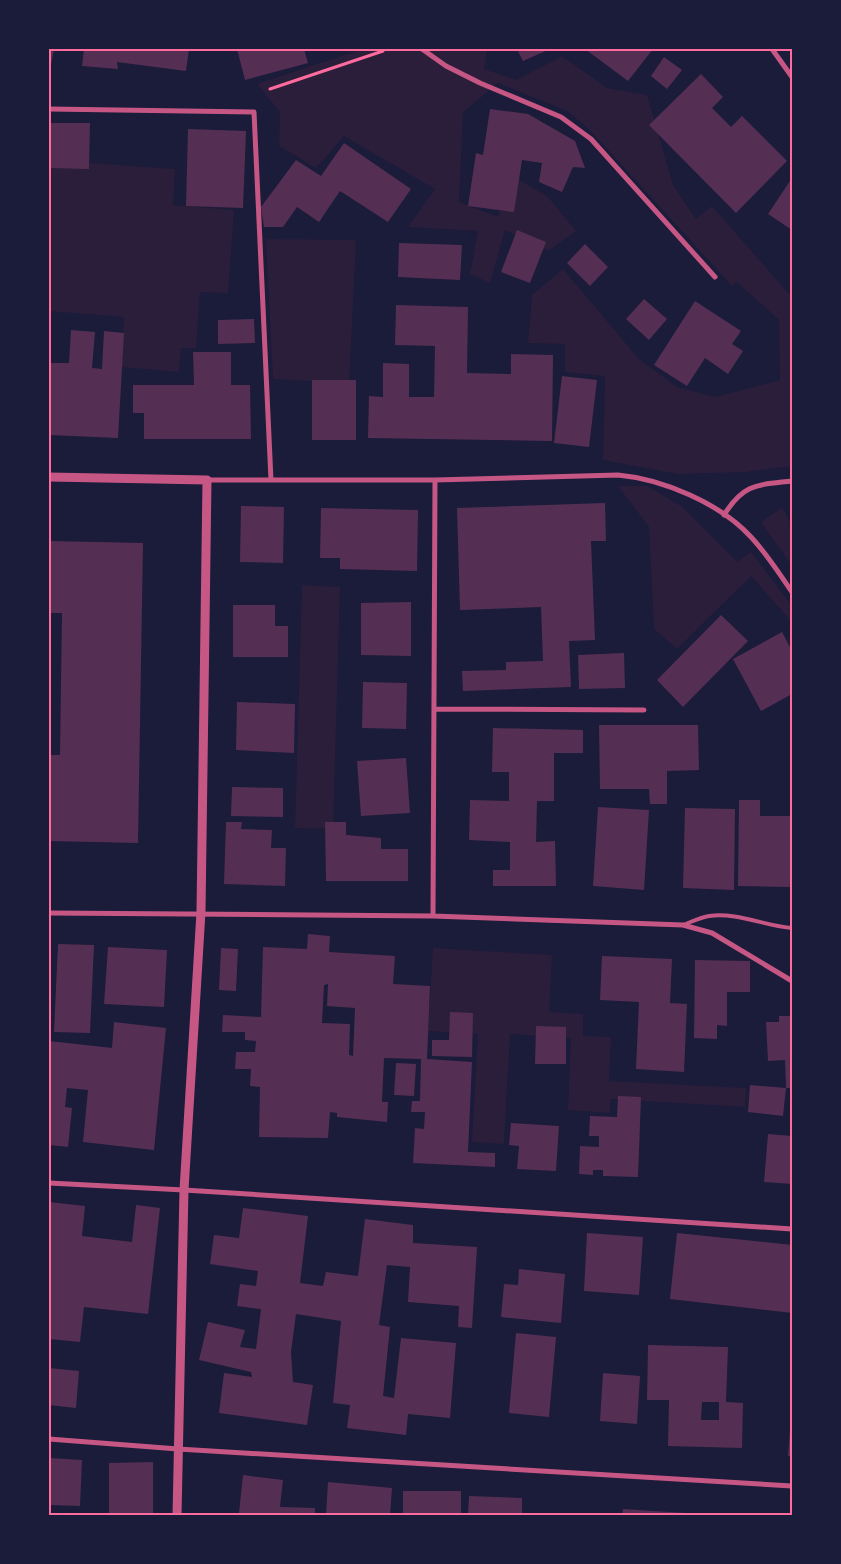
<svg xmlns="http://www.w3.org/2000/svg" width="841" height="1564" font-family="Signika,sans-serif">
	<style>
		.green { fill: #2a1e3b }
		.building { fill: #542f53; fill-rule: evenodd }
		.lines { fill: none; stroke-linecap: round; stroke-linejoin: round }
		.path { stroke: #ff6b9d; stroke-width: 3 }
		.service { stroke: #c65784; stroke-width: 4 }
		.minor { stroke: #c65784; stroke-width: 5 }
		.tertiary { stroke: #c65784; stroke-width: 9 }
		.neatline { fill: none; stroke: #ff6b9d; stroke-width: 2 }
	</style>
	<rect width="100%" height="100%" fill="#1b1b3a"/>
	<path class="green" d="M363,49H402L405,52L410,49H487L484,69L517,80L562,56L607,88L647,95L673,185L696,219L712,206L789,294L792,293V466L745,472L678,474L603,460L605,376L565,372V344L528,343L532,295L563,269L639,359L677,387L715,397L780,380L779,320L737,282L732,286L589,129L567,111L498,83L463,112L459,202L498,217L513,176L548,197L576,231L548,251L505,230L490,283L470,274L478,231L408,227L435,189L344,136L316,168L279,146L280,112L257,84Z
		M49,160L175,169L173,205L234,210L228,293L200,292L196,348H181L179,372L121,367L124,317L49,311Z
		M266,239L356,240L349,383L273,379Z
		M618,486H647L681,506L737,562L751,552L792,606V622L751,576L677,649L654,629L649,527Z
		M782,507L792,526V566L761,522Z
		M302,585L340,587L333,829L295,828Z
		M433,948L552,955L549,1012L583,1014V1036L611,1037L609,1081L746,1088L745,1107L611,1099L610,1113L568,1110L571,1038L510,1034L504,1144L472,1142L478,1034L428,1031Z"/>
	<path class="building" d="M49,49H54L50,70H49Z
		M84,49H189L186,71L117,62L118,69L82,66Z
		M237,49H304L308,63L245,80Z
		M517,49H550L523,61Z
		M585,49H653L628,81Z
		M664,57L682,70L667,89L651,76Z
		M701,74L723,97L712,108L731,127L742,116L787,161L736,213L649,125Z
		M490,109L528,114L575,141L585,168L573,167L562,192L539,182L542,163L522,160L514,212L468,206L476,153L483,155Z
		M49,123H90L89,169L49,168Z
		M188,129L246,131L243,208L186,206Z
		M344,143L411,189L388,222L340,191L319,222L297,207L283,227H264L261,207L296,160L321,176Z
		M792,178V230L768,214Z
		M517,230L546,242L530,283L501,272Z
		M399,243L462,245L460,280L398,277Z
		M585,244L608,267L590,286L567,263Z
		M644,299L667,319L649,340L626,319Z
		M695,301L741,331L732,344L743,351L728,374L705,358L687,386L654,365Z
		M396,305L468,307L467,373L511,374V354L553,355L552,441L368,438L369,396L383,397V363L409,364V397H434L435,346L395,345Z
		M254,319L255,343L218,344V320Z
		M71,330L95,332L92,368L102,369L104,331L124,333L118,438L49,435V363H69Z
		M193,352H231V385H250L251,439H144V413H133V385H194Z
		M562,376L597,380L589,447L554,443Z
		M312,380H356V440H312Z
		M605,503L606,541H591L595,640L569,641L571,687L463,691L462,671L506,670V662L543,661L541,607L460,610L457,508Z
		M241,506L284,507L283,563L240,562Z
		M321,508L418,510L417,571L340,569V558H320Z
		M49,541L143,543L138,843L49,841V755H60L62,613H49Z
		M411,602V656L361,655V603Z
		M233,605H275V626H288V657H233Z
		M721,615L748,641L683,707L657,680Z
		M782,632L792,651V694L761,711L733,659Z
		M624,653L625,688L579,689L578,655Z
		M363,682L407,683L406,729L362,728Z
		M237,702L295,704L294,753L236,750Z
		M599,725H698L699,770L667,771V804H650L649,789H600Z
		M493,728L583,730V753H554V801H537L536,842L555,841L556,886H493V870H510V842L469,840L470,800L509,801V772H492Z
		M406,758L410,813L361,816L357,761Z
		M232,787L283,788V817L231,816Z
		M739,800H760V816H791V887L738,886Z
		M598,807L649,810L644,890L593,886Z
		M685,808L735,809L734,890L683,888Z
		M226,822H242L241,829L272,830L271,848H286L285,886L224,884Z
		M325,822H346V835L381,838V849H408V881H326Z
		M308,934L330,936L329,952L395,956L393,984L430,986L427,1059L472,1062L468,1152L495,1153V1167L413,1163L415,1128L424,1129L425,1112H411L412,1101H420L421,1059L384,1058L382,1102H388L387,1122L337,1117V1113L330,1112L328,1138L259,1137L260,1087L250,1086L251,1069H235L236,1052H255L256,1041L245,1040V1032H222L223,1015L261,1017L263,947L307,949ZM328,984L327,1006L355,1008L353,1056L349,1055L350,1024L322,1023L324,985Z
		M58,944L94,945L90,1033L54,1032Z
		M108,947L167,950L164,1007L104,1004Z
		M221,948L238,949L236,991L219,990Z
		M602,956L672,959L670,1003L687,1004L684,1072L636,1069L639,1002L600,1000Z
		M695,960L750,961V992H727V1026L717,1025V1039L694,1038Z
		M450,1012L473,1013L472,1057L432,1056V1040H449Z
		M779,1016H792V1088H786L785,1060L768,1061L766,1022H779Z
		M114,1022L166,1028L154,1150L83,1142L88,1090L67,1088L65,1107L72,1108L68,1147L49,1145V1041L112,1048Z
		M536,1026L566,1027V1064H535Z
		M396,1063L416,1064L414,1096L394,1095Z
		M750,1085L786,1088L783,1116L748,1112Z
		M618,1096L641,1097L638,1177L603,1176V1170H593V1175L579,1174L580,1146L599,1147V1136H589L590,1116L617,1117Z
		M511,1123L559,1126L556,1171L517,1169L519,1146L509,1145Z
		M768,1134L792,1136V1184L764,1182Z
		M49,1202L85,1206L82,1236L132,1242L136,1205L160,1208L148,1314L84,1307L80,1342L49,1339Z
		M243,1208L308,1216L300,1283L323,1286L326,1272L358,1276L365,1219L413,1225V1243L477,1247L472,1328L458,1327L459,1306L408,1302L410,1267L387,1265L379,1325L390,1327L383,1396L394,1398L401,1338L456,1343L450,1418L408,1414L406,1435L347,1428L350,1405L333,1403L341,1321L296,1314L291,1352L293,1382L313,1385L307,1425L219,1413L224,1373L252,1377L251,1372L199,1360L208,1322L245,1330L240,1347L256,1349L261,1309L237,1306L240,1284L256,1286L258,1271L210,1264L214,1235L239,1238Z
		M587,1233L643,1237L639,1295L584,1291Z
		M677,1233L792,1245V1313L670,1299Z
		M519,1269L565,1274L561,1323L501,1317L504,1284L518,1285Z
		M516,1333L556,1337L549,1417L509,1413Z
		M648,1345L728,1347L726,1402L743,1403L742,1448L668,1446L669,1400H647ZM702,1402H719V1420H701Z
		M49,1368L79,1371L76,1408L49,1405Z
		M603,1373L640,1376L637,1424L600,1421Z
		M791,1415H792V1457L788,1456Z
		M49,1458L82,1460L80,1506L49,1505Z
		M153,1462V1515H109V1463Z
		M243,1475L283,1480L280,1507L315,1508V1515H262L239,1513Z
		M328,1482L392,1488L390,1515H326Z
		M403,1491H461V1515H403Z
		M469,1496L522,1498V1515H468Z
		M623,1509L701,1514V1515H622Z"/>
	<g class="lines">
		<path class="path" d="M270,89L383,51"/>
		<path class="service" d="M683,925C691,922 701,917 709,916C737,912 765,926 792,928"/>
		<path class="minor" d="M422,49L446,66L480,83L561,117L591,139L715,277
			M772,49L792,77
			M49,109L254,112L271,480
			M207,480H435L618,475C662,479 720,503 751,537C767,554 779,573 792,592
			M724,515C744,483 758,485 792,481
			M434,709L644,710
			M49,913L433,916L683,925L712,933L792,981
			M433,916L435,480
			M49,1183L184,1190L792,1229
			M49,1439L178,1449L792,1486"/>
		<path class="tertiary" d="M49,477L207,480L201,912L184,1190L177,1515"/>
	</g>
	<rect width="841" height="1564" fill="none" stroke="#1b1b3a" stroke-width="100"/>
	<rect x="50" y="50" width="741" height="1464" class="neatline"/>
</svg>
